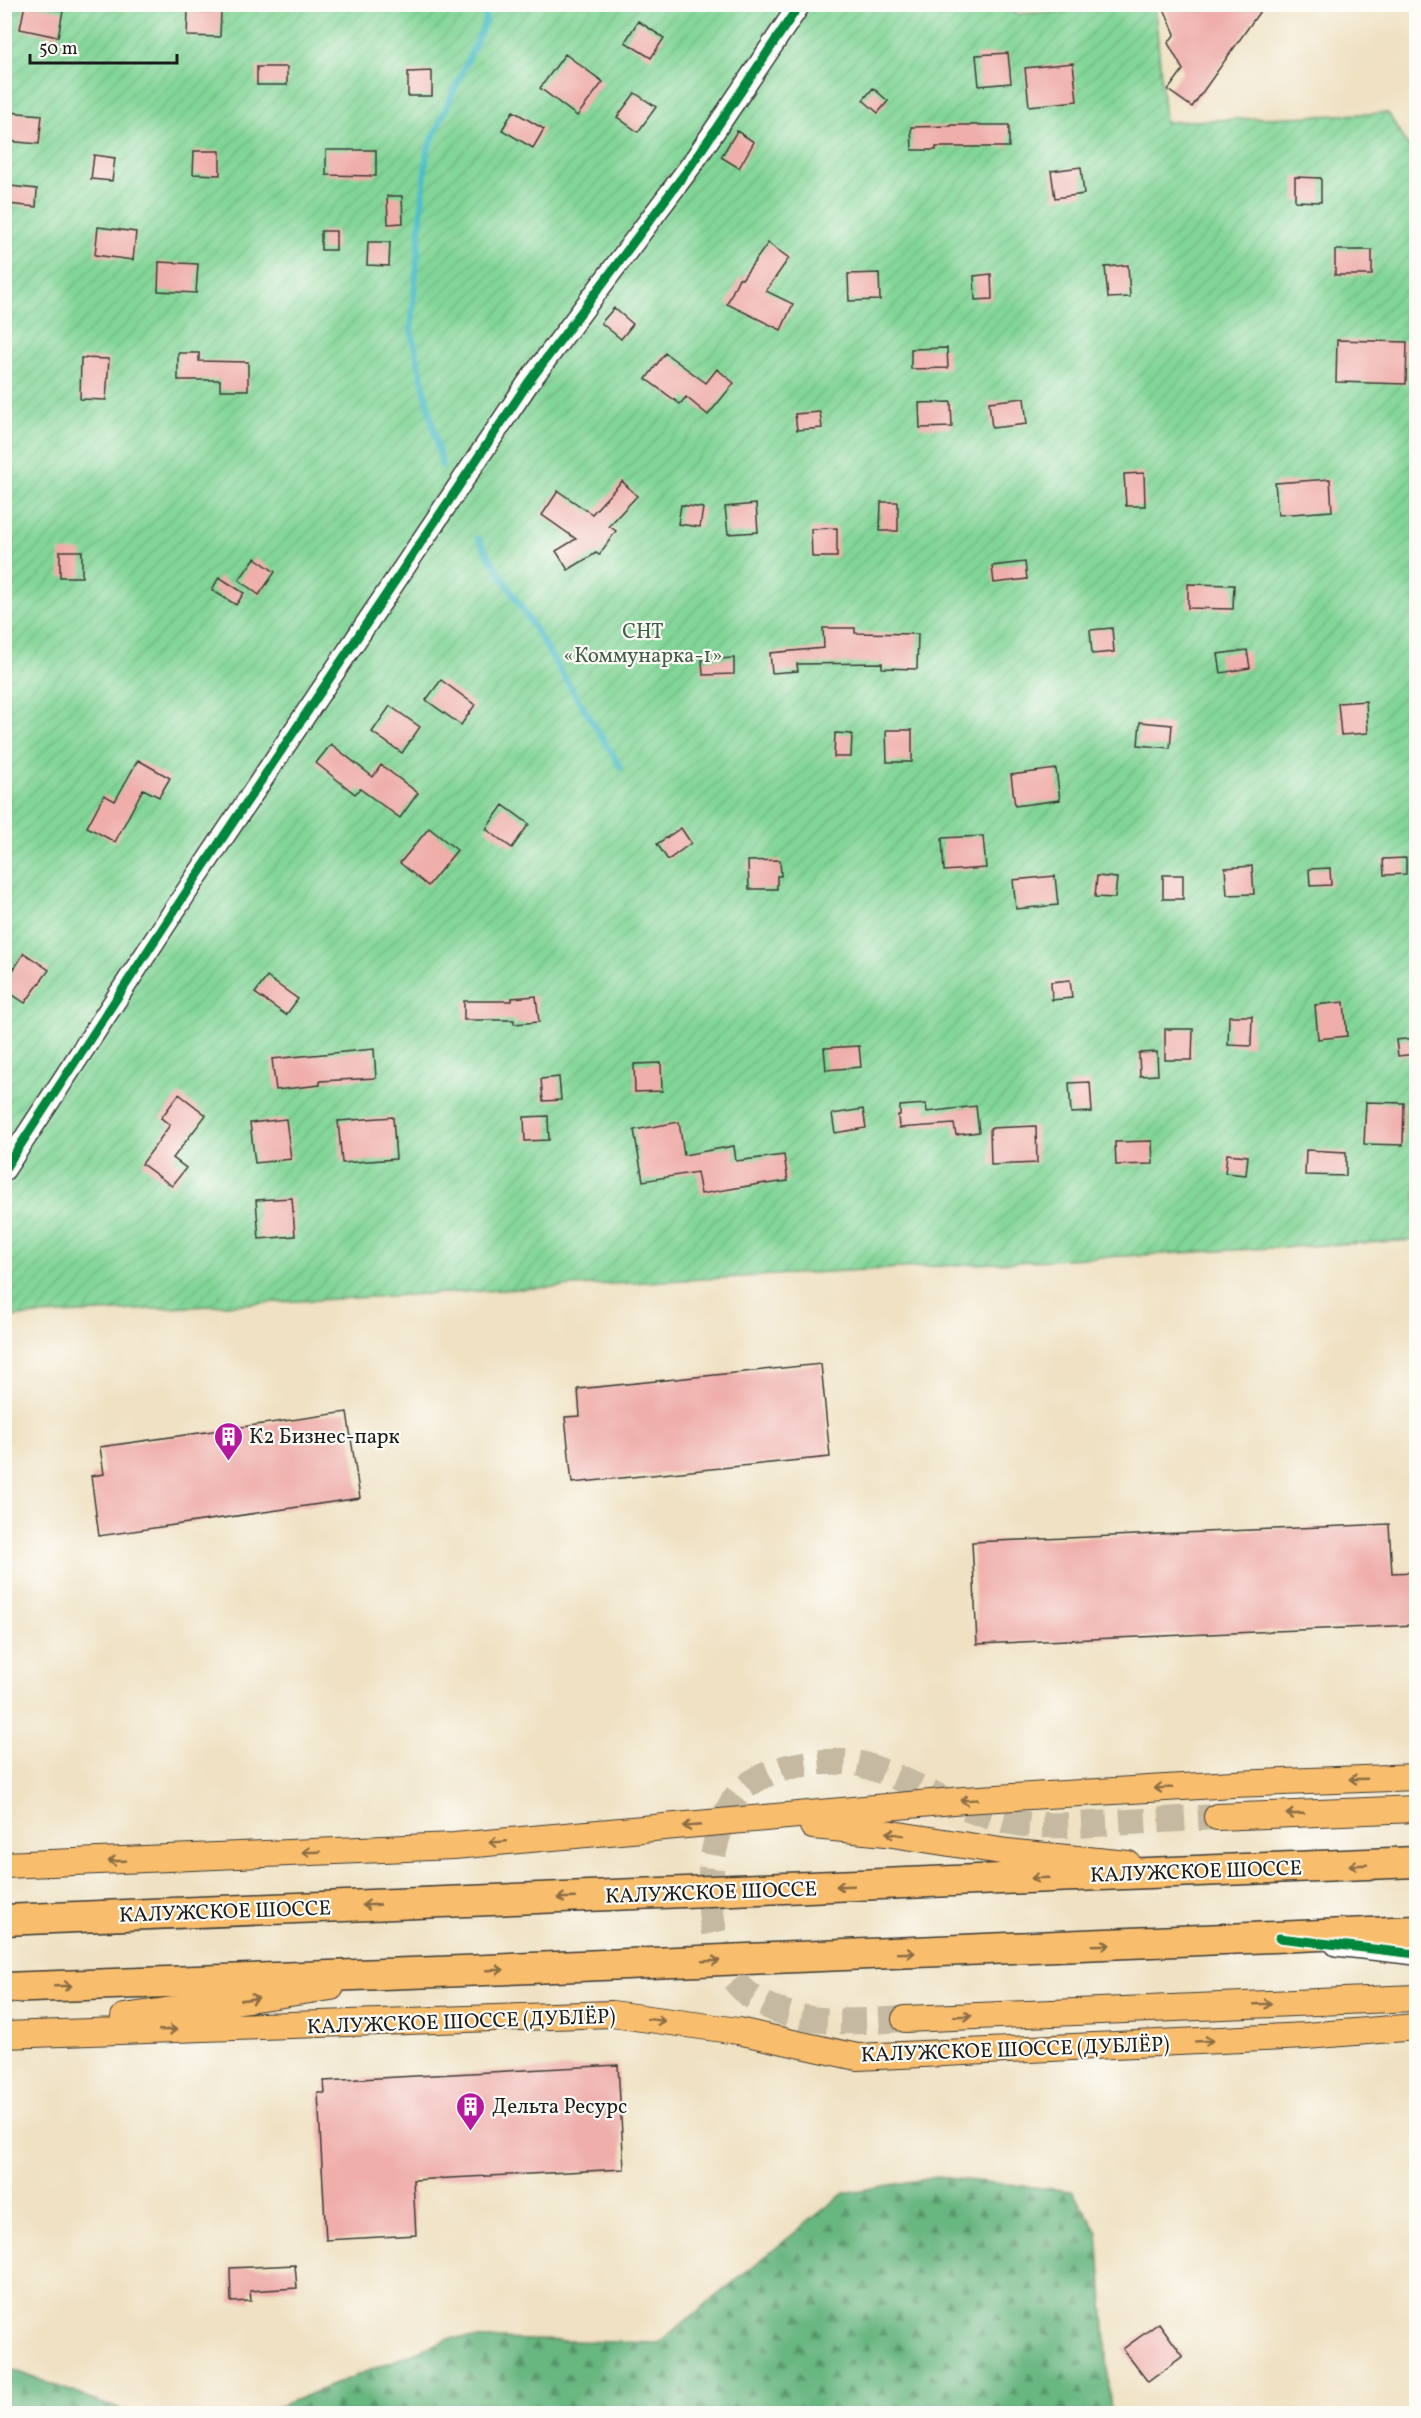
<svg xmlns="http://www.w3.org/2000/svg" width="1421" height="2418" font-family="Vollkorn,serif">
	<style>
		.forest { fill: url(#forest-firs); stroke: #42694e; stroke-width: 1.5 }
		.garden { fill: url(#garden-furrows); stroke: #4e785a; stroke-width: 1.5 }
		.lines { fill: none; stroke-linecap: round; stroke-linejoin: round }
		.stream { stroke: #50bdc9; stroke-width: 6 }
		.building { fill: #efaeaa }
		.major-tunnel { stroke: #c5baa1; stroke-width: 26; stroke-dasharray: 26 13; stroke-linecap: butt }
		.minor-casing { stroke: #3c3a35; stroke-width: 24 }
		.major-casing { stroke: #3c3a35; stroke-width: 28 }
		.highway-casing { stroke: #3c3a35; stroke-width: 33 }
		.minor { stroke: #fff; stroke-width: 21 }
		.major { stroke: #f9be6d; stroke-width: 26 }
		.highway { stroke: #f9be6d; stroke-width: 30 }
		.cycleway-casing { stroke: #fdfcf7; stroke-width: 13 }
		.cycleway { stroke: #00873e; stroke-width: 9 }
		.oneway { stroke: #8a6d44 }
		.labels { text-anchor: middle; stroke-width: 4.5; stroke-linejoin: round; paint-order: stroke }
		.park-label { font-size: 21px; fill: #3f5d47; stroke: #fdfcf7 }
		.poi-label { font-size: 21px; fill: #1c1c1c; stroke: #fdfcf7; text-anchor: start }
		.street-label { font-size: 21px; fill: #1c1c1c; stroke: #fdfcf7 }
	</style>
	<defs>
		<pattern id="forest-firs" width="22" height="20" patternUnits="userSpaceOnUse" patternTransform="scale(1.5)"><rect width="22" height="20" fill="#68b680"/><path d="M5 1l3.5 6h-7zM16 11l3.5 6h-7z" fill="#559368"/></pattern>
		<pattern id="garden-furrows" width="10" height="10" patternUnits="userSpaceOnUse" patternTransform="scale(1.5)"><rect width="10" height="10" fill="#81d597"/><path d="M-1 1l2-2M0 10L10 0M9 11l2-2" fill="none" stroke="#6fb682"/></pattern>
	</defs>
	<rect width="100%" height="100%" fill="#fdfcf7"/>
	<filter id="ink" filterUnits="userSpaceOnUse"><feTurbulence type="fractalNoise" baseFrequency=".0167" numOctaves="2"/><feDisplacementMap in="SourceGraphic" scale="12" xChannelSelector="R" yChannelSelector="G"/><feConvolveMatrix kernelMatrix="1 2 1 2 8 2 1 2 1" color-interpolation-filters="sRGB"/></filter>
	<filter id="wash" filterUnits="userSpaceOnUse"><feTurbulence type="fractalNoise" baseFrequency=".008" numOctaves="4" result="noise"/><feDisplacementMap in="SourceGraphic" scale="24" xChannelSelector="R" yChannelSelector="G"/><feGaussianBlur stdDeviation="1.35" result="paint"/><feColorMatrix in="noise" values="0 0 0 0 0 0 0 0 0 0 0 0 0 0 0 0 0 1.4 0 .05"/><feComposite in="paint" operator="in"/></filter>
	<g filter="url(#wash)">
		<rect width="100%" height="100%" fill="#efe1c2"/>
		<path class="forest" d="M937,2177L1072,2191L1098,2232L1111,2413H262L451,2338L658,2343L844,2193Z
			M5,2367L130,2413H5Z"/>
		<path class="garden" d="M5,5H1020L1014,14L1155,7L1165,122L1388,113L1416,159V1240L5,1317Z"/>
		<g class="lines">
			<path class="stream" d="M1414,99L1416,103
				M442,466L411,330L427,151L486,20L483,4
				M478,538L621,768"/>
		</g>
		<g id="blocks">
			<path class="building" d="M25,4L63,11L58,37L20,29Z
				M1162,4H1265L1192,107L1168,90L1183,70L1168,43L1175,34Z
				M188,11L221,12L220,37L187,36Z
				M638,21L664,38L651,58L625,42Z
				M1008,53L1011,83L979,86L976,55Z
				M565,54L603,82L577,116L540,88Z
				M1073,63L1077,101L1029,106L1025,68Z
				M257,67H287V85H257Z
				M432,71V96H408V72Z
				M873,88L888,101L878,113L863,100Z
				M635,93L656,107L638,132L617,117Z
				M513,111L544,129L533,148L502,130Z
				M8,112L42,115L39,144L6,141Z
				M951,125H1009V147H936V150H912L911,127L951,126Z
				M737,131L754,142L739,168L721,157Z
				M326,150H376V176L326,175Z
				M194,151H220V175L193,174Z
				M94,155L115,158L112,181L91,179Z
				M1081,167L1084,194L1055,198L1051,171Z
				M1295,177L1321,178V202L1295,201Z
				M10,186L37,189L36,207L8,204Z
				M387,196H402L403,223L388,224Z
				M98,227L136,232L133,260L95,255Z
				M321,231H336V250H321Z
				M368,242H390L389,266L367,265Z
				M768,243L789,258L766,291L793,304L781,330L727,304L739,278L742,279Z
				M1335,250H1372V275H1335Z
				M159,262L198,264L196,293L158,291Z
				M1128,265L1130,297L1108,298L1105,267Z
				M879,273L880,300L849,301L848,274Z
				M991,274L992,299L975,300L974,276Z
				M614,308L633,324L621,339L601,323Z
				M1337,340L1407,342L1406,384L1336,382Z
				M947,348L948,368L911,369V349Z
				M178,353H199V361L248,362V390H220V380H178Z
				M665,353L706,383L717,369L734,383L708,415L686,397L680,404L646,379Z
				M81,358L109,359L106,400L80,399Z
				M1024,398L1027,424L992,428L989,402Z
				M951,402L952,427L920,428L919,403Z
				M820,412L822,428L797,430L795,414Z
				M1144,473L1145,506H1126L1124,474Z
				M1330,479L1332,511L1278,515L1275,483Z
				M622,481L637,496L609,526L616,531L599,555L596,553L568,570L556,551L576,539L542,515L558,491L592,514Z
				M881,502H898V531H880Z
				M756,504L758,532L728,534L725,507Z
				M681,505L703,508L700,527L678,524Z
				M837,528V557H812L811,529Z
				M60,551H82V577H60Z
				M255,558L275,572L259,595L239,580Z
				M1025,562L1027,579L994,583L992,566Z
				M219,577L244,593L236,605L212,590Z
				M1188,584L1234,585L1233,609L1188,608Z
				M823,628H855V633L918,634L917,669L882,668V663L797,664L798,671L772,673L770,653L824,648Z
				M1112,628L1114,652L1092,654L1090,630Z
				M1247,650L1250,668L1221,673L1218,654Z
				M734,658V674L703,675L702,660Z
				M441,680L475,705L461,725L426,700Z
				M1366,701L1368,733L1341,735L1338,703Z
				M390,706L420,727L402,753L372,732Z
				M1140,722L1172,725L1170,748L1138,745Z
				M886,730H912V762H887Z
				M835,733L852,734L851,757H834Z
				M331,744L373,777L381,765L418,793L400,818L360,789L355,794L316,763Z
				M138,760L170,778L159,797L143,789L115,842L87,827L104,795L115,801Z
				M1056,769L1060,800L1015,806L1011,775Z
				M503,805L529,824L512,848L486,829Z
				M429,828L457,850L428,886L400,863Z
				M681,828L691,843L668,860L657,844Z
				M983,836L986,868L944,871L942,838Z
				M1406,858V874L1384,875L1383,859Z
				M780,860L781,876H777V889H749L748,861Z
				M1252,866L1254,894L1227,895L1225,868Z
				M1330,868L1331,885L1310,886L1309,869Z
				M1163,875H1183V899H1163Z
				M1055,876L1058,905L1016,909L1013,880Z
				M1097,876L1117,878L1115,898L1095,897Z
				M24,953L49,970L25,1003L4,989L12,977L10,975Z
				M267,977L298,999L286,1015L255,993Z
				M1070,980L1072,998L1052,1000L1051,982Z
				M536,996L539,1022L514,1024V1020H464V1001H512V998Z
				M1344,1002L1347,1036L1318,1039L1315,1005Z
				M1229,1016H1252L1251,1046L1228,1045Z
				M1165,1029H1193L1192,1060H1165Z
				M1416,1038V1054L1398,1056L1396,1040Z
				M859,1046L861,1067L826,1070L824,1048Z
				M374,1049L376,1078L320,1081V1085L276,1090L272,1059Z
				M1157,1052L1158,1075L1140,1076L1139,1053Z
				M661,1063L662,1091L635,1092L634,1064Z
				M559,1077L561,1100L543,1101L541,1079Z
				M1090,1082L1092,1112L1071,1113L1069,1083Z
				M179,1094L206,1115L173,1158L186,1168L172,1186L142,1164L170,1125L161,1118Z
				M1366,1102L1404,1103L1403,1145L1364,1144Z
				M926,1104L927,1112L976,1106L979,1132L956,1135L954,1124L899,1128L898,1115H900V1106Z
				M863,1109L866,1128L835,1133L832,1114Z
				M548,1116L549,1140L525,1141L524,1117Z
				M393,1117L396,1159L342,1163L338,1121Z
				M286,1119L291,1159L255,1163L250,1123Z
				M679,1122L684,1155L734,1146L736,1161L784,1155L788,1181L766,1184V1183L701,1194L697,1172L643,1181L634,1130Z
				M1036,1126L1037,1163L991,1165L990,1128Z
				M1152,1141L1153,1164L1116,1165L1115,1142Z
				M1306,1150L1346,1152V1176L1305,1175Z
				M1227,1154L1248,1156L1246,1175L1225,1173Z
				M292,1198L295,1236L259,1239L256,1200Z
				M821,1364L830,1457L572,1483L565,1417L580,1416L578,1389Z
				M347,1412L360,1498L99,1536L91,1476L104,1474L100,1447Z
				M1389,1524L1392,1573L1416,1572V1625L977,1644L972,1542Z
				M618,2065L624,2169L413,2180L416,2235L326,2240L318,2093H325L324,2081Z
				M295,2265L297,2288L250,2291L251,2301L231,2302L230,2268Z
				M1159,2323L1183,2356L1148,2382L1123,2349Z"/>
		</g>
	</g>
	<g filter="url(#ink)">
		<use href="#blocks" fill-opacity="0" stroke="#3c3a35" stroke-width="1.5"/>
		<g class="lines">
			<path class="major-tunnel" d="M905,2019C853,2022 791,2028 747,1993C698,1955 700,1837 740,1792C752,1779 771,1772 788,1767C807,1762 845,1759 864,1765C916,1781 961,1814 1017,1823C1049,1827 1080,1825 1112,1823C1147,1821 1182,1819 1217,1817"/>
			<defs>
				<path id="minor" d="M4,1170L193,882L528,383L692,164L800,4
					M1336,1945L1416,1954"/>
				<path id="major" d="M1217,1817L1416,1809
					M813,1826L886,1833L1007,1852L1128,1864
					M4,1865L454,1846L964,1800L1233,1784L1416,1777
					M124,2017L331,1987
					M905,2019L1416,1998
					M4,2035L612,2014L738,2031L857,2057L1306,2036L1416,2027"/>
				<path id="highway" d="M4,1920L1416,1862
					M4,1988L437,1972L1416,1931"/>
			</defs>
			<use href="#minor" class="minor-casing"/>
			<use href="#major" class="major-casing"/>
			<use href="#highway" class="highway-casing"/>
			<use href="#minor" class="minor"/>
			<use href="#major" class="major"/>
			<use href="#highway" class="highway"/>
			<defs>
				<path id="cycleway" d="M4,1170L193,882L528,383L692,164L800,4
					M1279,1938L1416,1954"/>
			</defs>
			<use href="#cycleway" class="cycleway-casing"/>
			<use href="#cycleway" class="cycleway"/>
		</g>
		<defs><path id="oneway-shaft" d="M-6 0H5M1.5-3L5.5 0L1.5 3" fill="none" stroke-width="1.6" stroke-linecap="round" stroke-linejoin="round" transform="scale(1.5)"/></defs>
		<g class="oneway">
			<use href="#oneway-shaft" transform="translate(1358 1779) rotate(178)"/>
			<use href="#oneway-shaft" transform="translate(1163 1788) rotate(177)"/>
			<use href="#oneway-shaft" transform="translate(969 1800) rotate(176)"/>
			<use href="#oneway-shaft" transform="translate(1295 1814) rotate(178)"/>
			<use href="#oneway-shaft" transform="translate(692 1826) rotate(175)"/>
			<use href="#oneway-shaft" transform="translate(895 1834) rotate(-171)"/>
			<use href="#oneway-shaft" transform="translate(498 1842) rotate(175)"/>
			<use href="#oneway-shaft" transform="translate(311 1852) rotate(178)"/>
			<use href="#oneway-shaft" transform="translate(117 1861) rotate(178)"/>
			<use href="#oneway-shaft" transform="translate(1358 1865) rotate(178)"/>
			<use href="#oneway-shaft" transform="translate(1040 1878) rotate(178)"/>
			<use href="#oneway-shaft" transform="translate(845 1886) rotate(178)"/>
			<use href="#oneway-shaft" transform="translate(566 1898) rotate(178)"/>
			<use href="#oneway-shaft" transform="translate(371 1905) rotate(178)"/>
			<use href="#oneway-shaft" transform="translate(1101 1945) rotate(-2)"/>
			<use href="#oneway-shaft" transform="translate(906 1953) rotate(-2)"/>
			<use href="#oneway-shaft" transform="translate(711 1961) rotate(-2)"/>
			<use href="#oneway-shaft" transform="translate(495 1970) rotate(-2)"/>
			<use href="#oneway-shaft" transform="translate(63 1986) rotate(-2)"/>
			<use href="#oneway-shaft" transform="translate(250 1999) rotate(-8)"/>
			<use href="#oneway-shaft" transform="translate(1263 2004) rotate(-2)"/>
			<use href="#oneway-shaft" transform="translate(963 2016) rotate(-2)"/>
			<use href="#oneway-shaft" transform="translate(656 2020) rotate(7)"/>
			<use href="#oneway-shaft" transform="translate(168 2030) rotate(-2)"/>
			<use href="#oneway-shaft" transform="translate(1204 2041) rotate(-3)"/>
		</g>
	</g>
	<defs>
		<symbol id="building-pin" viewBox="-11 -11 22 30"><path d="M0 17L-7.5 6A9.5 9.5 0 1 1 7.5 6Z" fill="#b5179e" stroke="#fdfcf7"/><path d="M-4-6H4V6H1V3H-1V6H-4ZM-2.5-4.3h1.7v1.8h-1.7ZM.8-4.3h1.7v1.8H.8ZM-2.5-1h1.7V.8h-1.7ZM.8-1h1.7V.8H.8Z" fill="#fff"/></symbol>
	</defs>
	<g fill-rule="evenodd">
		<use href="#building-pin" x="212" y="1420" width="33" height="45"/>
		<use href="#building-pin" x="454" y="2090" width="33" height="45"/>
	</g>
	<g class="labels">
		<g class="park-label">
			<text x="643" y="638">СНТ<tspan x="643" dy="24">«Коммунарка-1»</tspan></text>
		</g>
		<g class="poi-label">
			<text x="249" y="1443">К2 Бизнес-парк</text>
			<text x="492" y="2113">Дельта Ресурс</text>
		</g>
		<g class="street-label">
			<text transform="translate(1196 1871) rotate(-2)" y="7">КАЛУЖСКОЕ ШОССЕ</text>
			<text transform="translate(711 1892) rotate(-2)" y="7">КАЛУЖСКОЕ ШОССЕ</text>
			<text transform="translate(225 1911) rotate(-2)" y="7">КАЛУЖСКОЕ ШОССЕ</text>
			<text transform="translate(461 2021) rotate(-2)" y="7">КАЛУЖСКОЕ ШОССЕ (ДУБЛЁР)</text>
			<text transform="translate(1015 2049) rotate(-2)" y="7">КАЛУЖСКОЕ ШОССЕ (ДУБЛЁР)</text>
		</g>
	</g>
	<rect width="1421" height="2418" fill="none" stroke="#fdfcf7" stroke-width="24"/>
	<path d="M30 54v9h147v-9" fill="none" stroke="#1c1c1c" stroke-width="3"/>
	<text x="39" y="54" font-size="18" fill="#1c1c1c" stroke="#fdfcf7" stroke-width="4.5" paint-order="stroke">50 m</text>
</svg>
